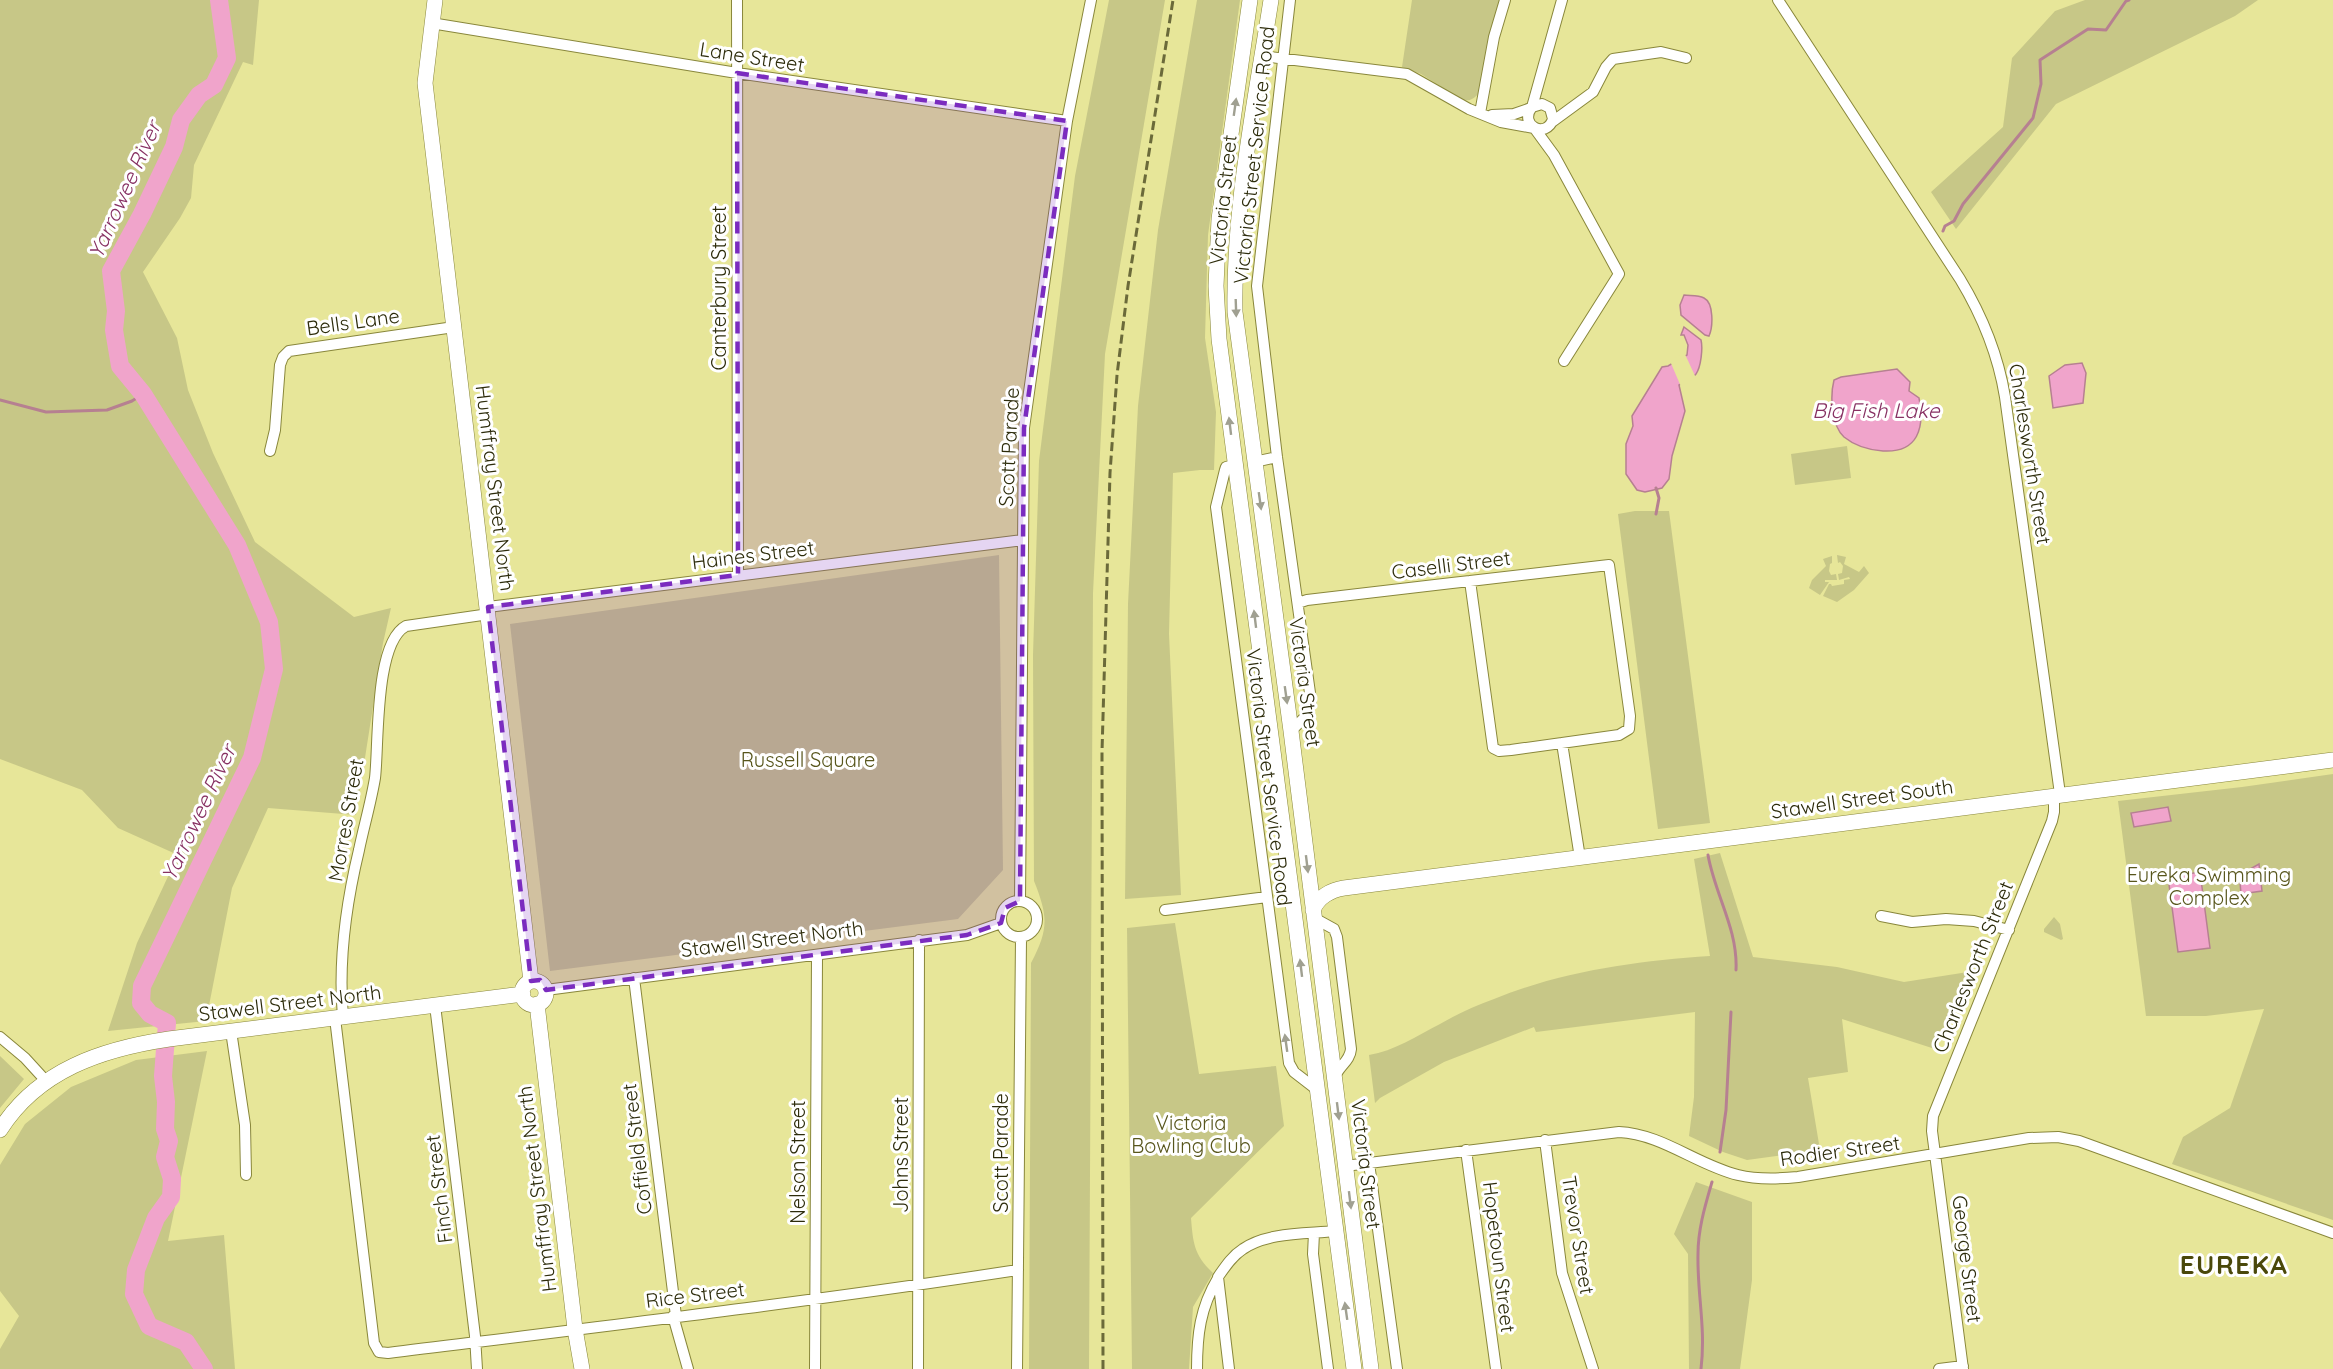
<svg xmlns="http://www.w3.org/2000/svg" width="2333" height="1369" font-family="Quicksand,sans-serif">
	<style>
		.green { fill: #c7c787 }
		.water { fill: #f0a4cb; stroke: #b68091; stroke-width: 1.5 }
		.pier { fill: #e7e699 }
		.lines { fill: none; stroke-linecap: round; stroke-linejoin: round }
		.stream { stroke: #b68091; stroke-width: 3 }
		.river { stroke: #f0a4cb; stroke-width: 18 }
		.street-casing { stroke: #89873b; stroke-width: 12 }
		.secondary-casing { stroke: #89873b; stroke-width: 16 }
		.street { stroke: #fff; stroke-width: 10 }
		.secondary { stroke: #fff; stroke-width: 15 }
		.rail { stroke: #6b6a3a; stroke-width: 3; stroke-dasharray: 9 4.5; stroke-linecap: butt }
		.oneway { fill: #a0a091 }
		.marked { fill: #7b2cbf; fill-opacity: 0.2; stroke: #7b2cbf; stroke-width: 4.5; stroke-dasharray: 12 8; stroke-linejoin: round }
		.labels { text-anchor: middle; stroke-width: 6; stroke-linejoin: round; paint-order: stroke }
		.street-label { font-size: 20px; fill: #2d2c0b; stroke: #fff }
		.park-label { font-size: 20px; fill: #58561c; stroke: #fff }
		.water-label { font-size: 21px; font-style: italic; fill: #873163; stroke: #fff }
		.district-label { font-size: 26px; font-weight: bold; letter-spacing: 1.5px; fill: #4a480a; stroke: #fff }
	</style>
	<rect width="100%" height="100%" fill="#e7e699"/>
	<path class="green" d="M0,0H259L253,65L243,62L194,165L191,198L180,218L143,272L177,338L188,390L213,453L255,542L354,617L391,608L383,643L356,815L268,808L232,888L206,1021L108,1031L137,943L178,855L118,828L82,790L0,759Z
		M1109,0H1165L1105,354L1093,593L1089,1369H1029L1031,963C1049,929 1048,916 1034,881L1033,655L1039,461L1075,176Z
		M1197,0H1240L1208,235L1205,338L1216,412L1214,470H1200L1173,473L1169,634L1181,895L1125,899L1128,604L1138,406L1158,230Z
		M1412,0H1500L1488,42L1479,93C1473,100 1468,102 1460,99L1421,74L1402,67Z
		M2085,0H2258L2235,16L2056,104L1956,229L1931,192L2003,127L2012,58L2055,11Z
		M1847,446L1851,478L1795,485L1791,454Z
		M1635,511H1669L1710,823L1658,829L1618,514Z
		M999,555L1003,870L958,919L550,971L510,624Z
		M1837,555L1846,557L1844,564L1859,572L1864,566L1869,573L1854,590L1837,602L1823,596L1829,584H1831L1832,586L1844,584V580L1850,579L1849,577L1839,580L1838,574L1842,573L1843,566L1840,562L1838,563Z
		M1832,556V563L1830,564L1829,571L1831,575L1836,574L1837,580H1825V582H1829L1820,595L1809,588L1812,580L1826,566L1823,559Z
		M2333,774V1220L2172,1164L2183,1137L2230,1108L2264,1009L2206,1016H2146L2118,801L2242,787Z
		M1720,853L1753,957L1837,967L1904,982L1968,972L1935,1049L1842,1019L1848,1072L1808,1078L1820,1150L1747,1160L1723,1152L1689,1136L1694,1097L1695,1012L1536,1032L1534,1027L1444,1062L1380,1098L1375,1103L1369,1055C1394,1051 1417,1036 1440,1024C1457,1014 1475,1006 1494,999C1563,971 1636,961 1710,956L1694,859Z
		M2054,917L2060,924L2063,939L2061,940L2044,932V929Z
		M1175,923L1199,1074L1276,1066L1284,1126L1191,1218C1193,1243 1194,1255 1213,1273L1193,1307L1189,1369H1132L1127,928Z
		M207,1051L168,1241L224,1235L235,1369H0V1349L19,1316L0,1291V1165L25,1124L71,1087L136,1060Z
		M0,1056L24,1079L0,1108Z
		M1696,1182L1752,1202V1280L1740,1369H1689L1688,1254L1674,1234Z"/>
	<path class="water" d="M1684,295C1689,296 1698,295 1704,298C1714,303 1713,327 1709,336L1705,335L1681,315L1680,305Z
		M1684,327L1701,340C1703,348 1701,367 1696,374C1692,379 1684,382 1679,385L1685,411L1672,456L1669,479L1662,488L1645,492L1637,490L1626,474V444L1633,426L1632,416L1662,367L1668,366L1687,355L1688,345L1684,335H1681Z
		M2082,363L2086,373L2083,403L2053,408L2049,376L2065,365Z
		M1897,369L1910,382L1909,391L1919,398C1925,428 1918,453 1883,451C1869,450 1855,446 1844,437C1831,425 1830,396 1834,380L1841,377Z
		M2168,807L2171,821L2134,827L2131,813Z
		M2259,864L2262,891L2241,894L2240,882H2245L2250,869Z
		M2200,872L2210,948L2178,952L2168,877Z"/>
	<path class="pier" d="M1684,352L1696,378L1682,386V389L1670,361Z"/>
	<g class="lines">
		<path class="stream" d="M1943,231L1945,226L1954,221L1963,204L2033,118L2041,84L2040,60L2088,29L2106,30L2126,1L2129,0
			M0,400L46,412L107,410L132,401L143,394
			M1656,514L1659,498L1656,488
			M1708,855C1715,895 1738,929 1736,970
			M1720,1152L1726,1110L1731,1012
			M1701,1369C1706,1327 1697,1294 1698,1254C1698,1229 1705,1206 1712,1182"/>
		<path class="river" d="M204,1369L186,1342L149,1326L134,1294L136,1270L156,1218L171,1197L172,1179L165,1157L169,1141L165,1129L166,1102L163,1076L167,1023L150,1014L141,1003L142,986L252,758L274,669L269,622L237,545L143,394L120,366L114,330L116,311L111,271L142,214L174,147L181,120L199,95L214,85L227,58L219,0"/>
		<defs>
			<path id="street" d="M737,0L738,575
				M1290,0L1257,286L1277,457L1311,700L1307,715L1291,731
				M1778,0L1960,279C1983,317 1998,354 2005,397L2060,794
				M431,23L737,73L1067,121
				M1262,56L1407,74L1469,109L1501,122L1534,128
				M1532,107L1542,104L1550,108L1553,119C1546,140 1518,125 1532,107L1562,0
				M1480,113L1494,37L1505,0
				M1492,115L1514,114L1531,108
				M1552,122L1593,92L1606,67L1613,59L1661,52L1686,58
				M1535,129L1554,155L1619,274L1564,361
				M270,451L275,430L280,365L283,357L289,351L454,327
				M1254,462L1277,457
				M1235,465L1226,467L1225,470L1216,507L1289,1063L1294,1072L1316,1089
				M1298,603L1307,600L1452,583L1470,581L1609,565L1630,716L1629,729L1619,735L1511,750L1499,751L1493,748L1470,581
				M488,607L1023,540
				M1562,743L1580,858
				M1020,901L1024,428L1067,121L1091,0
				M1001 919a18 18 0 1 1 36 0a18 18 0 1 1-36 0Z
				M1165,910L1267,897
				M1881,916L1912,922L1946,919L1974,921L2009,930
				M1314,918L1334,929L1337,937L1351,1049C1350,1062 1338,1066 1334,1079
				M634,978L676,1316
				M546,990L967,935L1001,923
				M435,1005L475,1336L477,1369
				M343,1017C338,961 346,904 359,850C364,826 371,802 375,778C379,746 374,643 406,626L489,614
				M335,1018L374,1343L379,1352L388,1353C598,1327 809,1302 1018,1270
				M231,1031L245,1125L246,1175
				M0,1037L25,1058L46,1081
				M1545,1140L1562,1273L1593,1369
				M1466,1150L1496,1369
				M1369,1163L1397,1369
				M1345,1166L1619,1132C1662,1134 1697,1165 1738,1175C1758,1180 1778,1179 1798,1177L2029,1138L2058,1137L2079,1141L2333,1233
				M1314,1233L1313,1254L1328,1369
				M673,1316L688,1369
				M815,1369L817,956
				M918,1369L919,940
				M1017,1369L1021,938
				M1197,1369C1197,1335 1200,1308 1218,1278
				M1229,1369L1218,1277C1225,1267 1232,1256 1243,1249C1267,1232 1307,1234 1335,1231
				M1939,1369L1963,1366
				M1963,1369L1932,1131L1933,1116L2052,821L2054,812V795"/>
			<path id="secondary" d="M435,0L425,83L531,981
				M1250,0L1219,219L1216,286L1219,339L1354,1369
				M1271,0C1255,103 1233,208 1235,312L1291,731L1371,1369
				M1313,910C1318,897 1331,890 1344,888L2333,760
				M522 993a12 12 0 1 1 24 0a12 12 0 1 1-24 0Z
				M537,1004L575,1329L582,1369
				M0,1130C38,1070 102,1049 169,1039L523,994"/>
		</defs>
		<use href="#street" class="street-casing"/>
		<use href="#secondary" class="secondary-casing"/>
		<use href="#street" class="street"/>
		<use href="#secondary" class="secondary"/>
		<path class="rail" d="M1103,1369L1102,752L1110,473L1117,375L1128,286L1173,0"/>
	</g>
	<defs><path id="oneway-solid" d="M-6-.8H1V-3.2L6.5 0L1 3.2V.8H-6Z" transform="scale(1.5)"/></defs>
	<g class="oneway">
		<use href="#oneway-solid" transform="translate(1235 107) rotate(-82)"/>
		<use href="#oneway-solid" transform="translate(1236 308) rotate(88)"/>
		<use href="#oneway-solid" transform="translate(1230 426) rotate(-97)"/>
		<use href="#oneway-solid" transform="translate(1260 501) rotate(82)"/>
		<use href="#oneway-solid" transform="translate(1255 619) rotate(-97)"/>
		<use href="#oneway-solid" transform="translate(1286 695) rotate(82)"/>
		<use href="#oneway-solid" transform="translate(1307 864) rotate(83)"/>
		<use href="#oneway-solid" transform="translate(1301 968) rotate(-97)"/>
		<use href="#oneway-solid" transform="translate(1286 1043) rotate(-98)"/>
		<use href="#oneway-solid" transform="translate(1338 1111) rotate(83)"/>
		<use href="#oneway-solid" transform="translate(1350 1200) rotate(83)"/>
		<use href="#oneway-solid" transform="translate(1346 1311) rotate(-98)"/>
	</g>
	<path class="marked" d="M737,73L1067,121L1024,428L1020,901L1005,908L1001,923L967,935L546,990L540,980L531,981L488,607L738,575Z"/>
	<g class="labels">
		<g class="street-label">
			<text transform="translate(752 57) rotate(9)" y="7">Lane Street</text>
			<text transform="translate(1254 155) rotate(-84)" y="7">Victoria Street Service Road</text>
			<text transform="translate(1223 200) rotate(-84)" y="7">Victoria Street</text>
			<text transform="translate(719 288) rotate(-90)" y="7">Canterbury Street</text>
			<text transform="translate(353 322) rotate(-8)" y="7">Bells Lane</text>
			<text transform="translate(1009 447) rotate(-87)" y="7">Scott Parade</text>
			<text transform="translate(2030 454) rotate(81)" y="7">Charlesworth Street</text>
			<text transform="translate(495 488) rotate(83)" y="7">Humffray Street North</text>
			<text transform="translate(753 555) rotate(-7)" y="7">Haines Street</text>
			<text transform="translate(1451 565) rotate(-7)" y="7">Caselli Street</text>
			<text transform="translate(1305 682) rotate(82)" y="7">Victoria Street</text>
			<text transform="translate(1269 777) rotate(83)" y="7">Victoria Street Service Road</text>
			<text transform="translate(1862 799) rotate(-8)" y="7">Stawell Street South</text>
			<text transform="translate(346 820) rotate(-80)" y="7">Morres Street</text>
			<text transform="translate(772 939) rotate(-7)" y="7">Stawell Street North</text>
			<text transform="translate(1973 967) rotate(-68)" y="7">Charlesworth Street</text>
			<text transform="translate(290 1003) rotate(-7)" y="7">Stawell Street North</text>
			<text transform="translate(637 1149) rotate(-97)" y="7">Coffield Street</text>
			<text transform="translate(1840 1151) rotate(-8)" y="7">Rodier Street</text>
			<text transform="translate(1001 1153) rotate(-90)" y="7">Scott Parade</text>
			<text transform="translate(901 1155) rotate(-90)" y="7">Johns Street</text>
			<text transform="translate(798 1162) rotate(-90)" y="7">Nelson Street</text>
			<text transform="translate(1366 1164) rotate(83)" y="7">Victoria Street</text>
			<text transform="translate(439 1189) rotate(-97)" y="7">Finch Street</text>
			<text transform="translate(537 1189) rotate(-97)" y="7">Humffray Street North</text>
			<text transform="translate(1578 1235) rotate(81)" y="7">Trevor Street</text>
			<text transform="translate(1499 1257) rotate(83)" y="7">Hopetoun Street</text>
			<text transform="translate(1967 1259) rotate(83)" y="7">George Street</text>
			<text transform="translate(695 1295) rotate(-7)" y="7">Rice Street</text>
		</g>
		<g class="park-label">
			<text x="808" y="767">Russell Square</text>
			<text x="2209" y="882">Eureka Swimming<tspan x="2209" dy="23">Complex</tspan></text>
			<text x="1191" y="1130">Victoria<tspan x="1191" dy="23">Bowling Club</tspan></text>
		</g>
		<g class="water-label">
			<text transform="translate(125 190) rotate(-66)" y="7">Yarrowee River</text>
			<text x="1876" y="418">Big Fish Lake</text>
			<text transform="translate(199 813) rotate(-65)" y="7">Yarrowee River</text>
		</g>
		<g class="district-label">
			<text x="2234" y="1274">EUREKA</text>
		</g>
	</g>
</svg>
